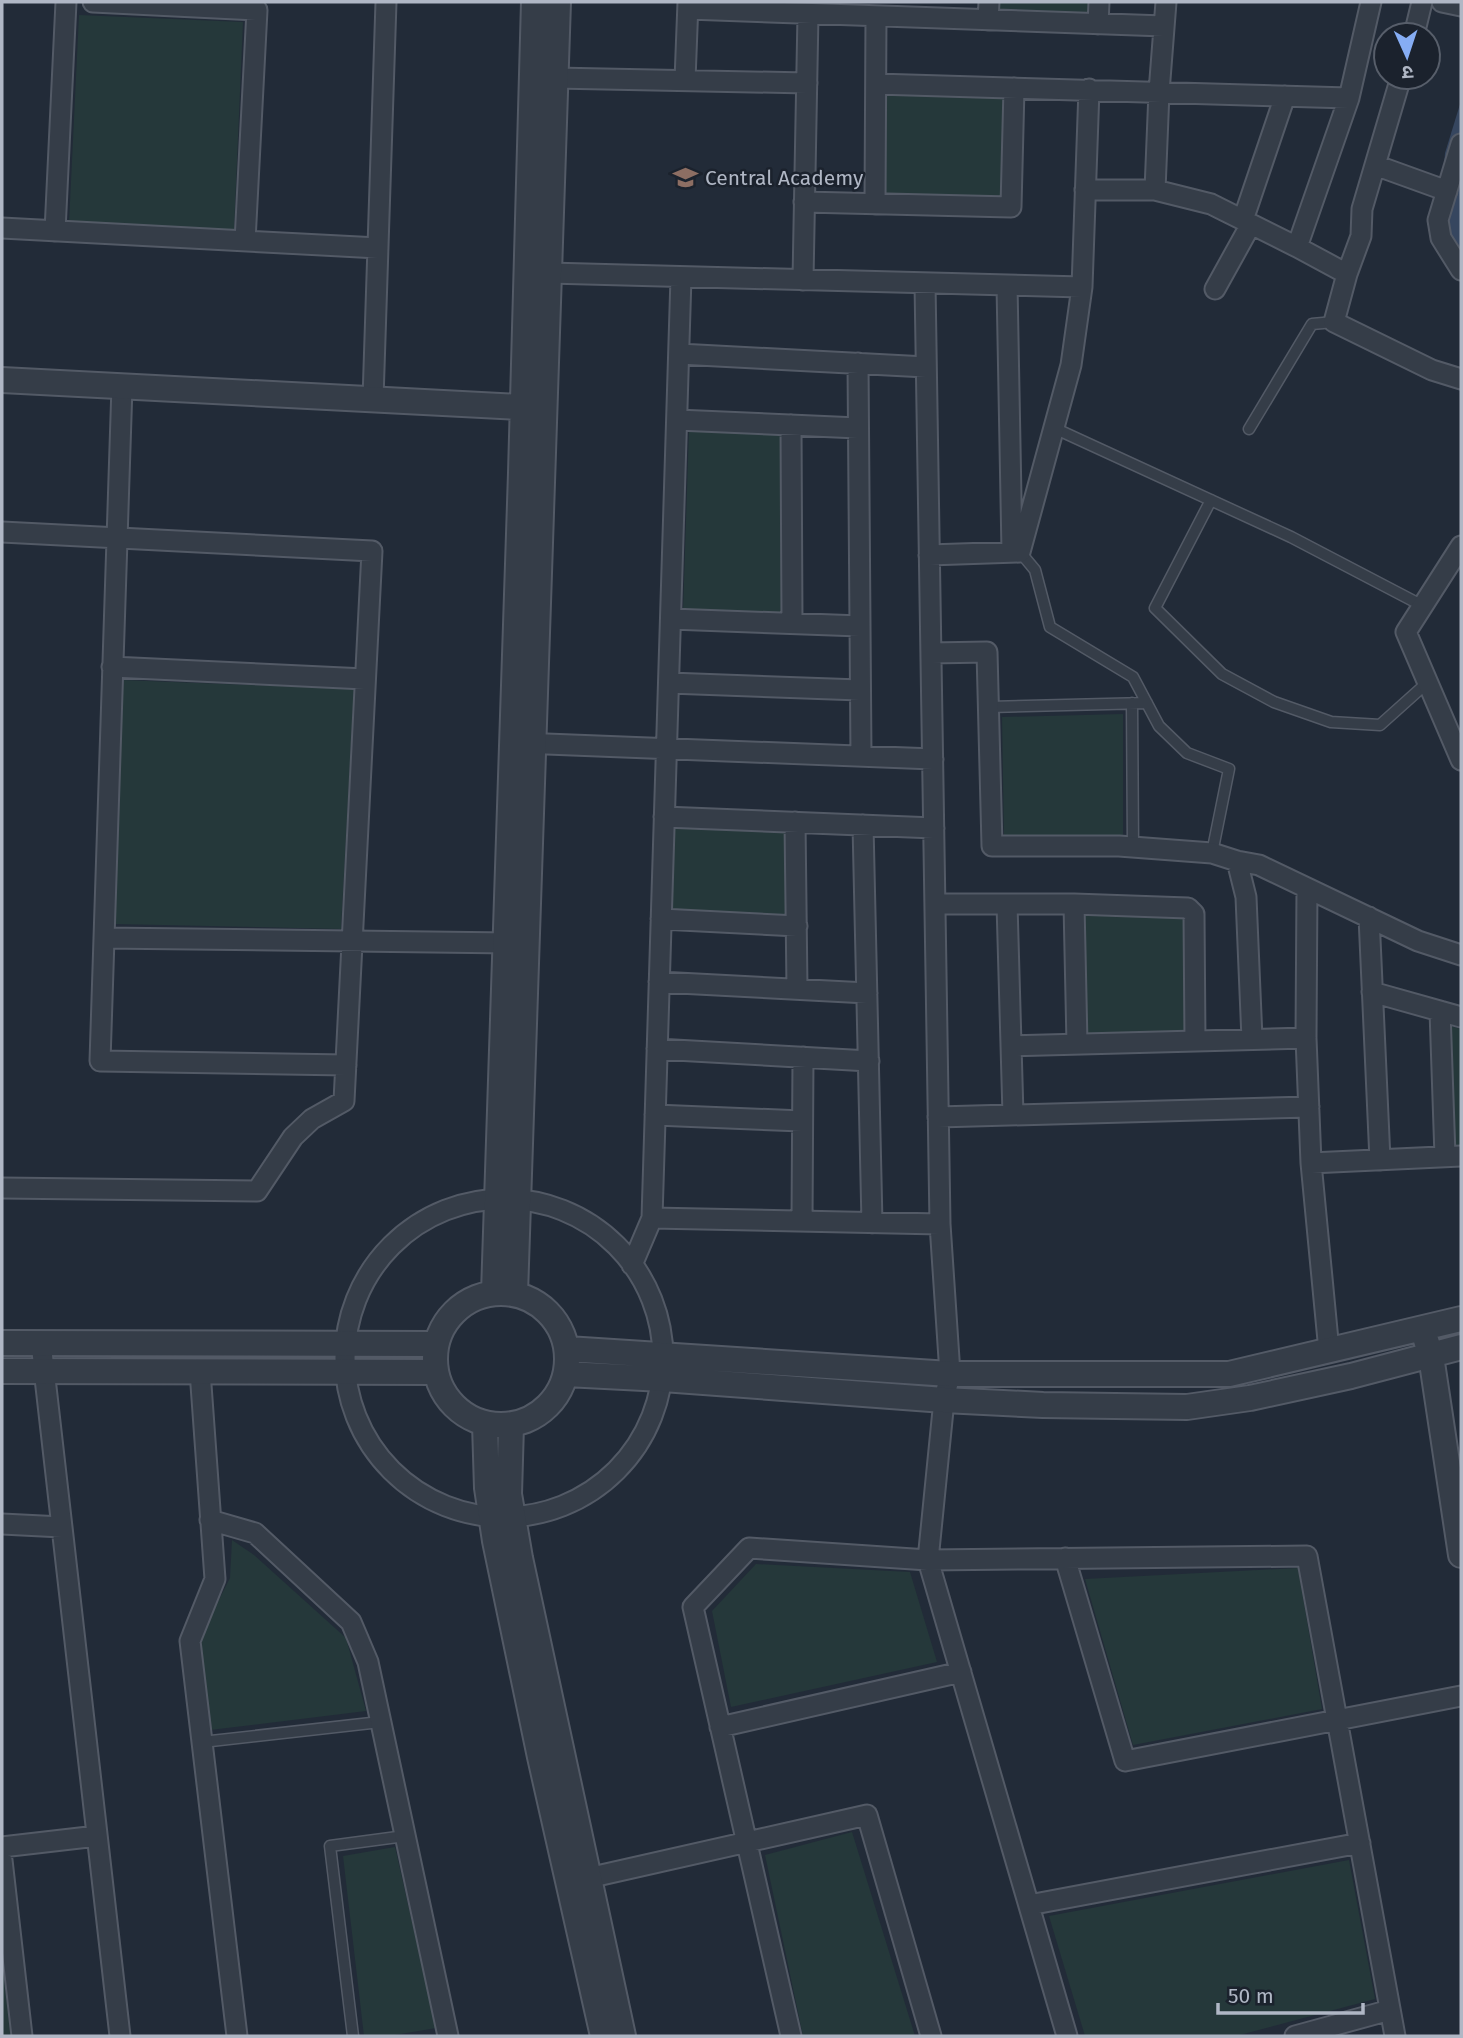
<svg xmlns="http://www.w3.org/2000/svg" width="1463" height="2038" font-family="'Fira Sans','Noto Sans Devanagari',sans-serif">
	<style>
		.green { fill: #25383a }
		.water { fill: #36465f }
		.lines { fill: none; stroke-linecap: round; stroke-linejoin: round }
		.service-casing { stroke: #535a66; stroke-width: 13 }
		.minor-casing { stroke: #535a66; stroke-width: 23 }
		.tertiary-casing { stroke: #535a66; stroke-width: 28 }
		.service { stroke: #353d48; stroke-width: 10 }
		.minor { stroke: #353d48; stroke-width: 19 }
		.tertiary { stroke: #353d48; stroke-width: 24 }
		.labels { text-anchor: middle; stroke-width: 5; stroke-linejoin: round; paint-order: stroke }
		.poi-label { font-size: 21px; fill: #b0b7c5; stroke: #1b222d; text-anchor: start }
	</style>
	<rect width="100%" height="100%" fill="#222b38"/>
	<path class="green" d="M998,2H1091L1090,14L997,10Z
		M79,15L243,22L234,230L69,223Z
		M885,92L1006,96L1003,198L881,194Z
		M689,430L784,433L783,614L683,612Z
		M122,680L354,689L341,929L115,924Z
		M1123,714V836L1004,838L1002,717Z
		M674,824L791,829V921L672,915Z
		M1083,911L1184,914L1188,1034L1086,1035Z
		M1446,1025L1461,1029V1147L1453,1148Z
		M232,1540L254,1555L346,1638L366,1711L210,1730L200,1637L230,1578Z
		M756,1564L910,1572L937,1662L731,1707L712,1611Z
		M1298,1568L1322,1709L1133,1745L1085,1579Z
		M852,1832L915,2036H803L765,1855Z
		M395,1847L436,2028L389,2036H364L343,1856Z
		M1349,1860L1375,1999L1236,2036H1085L1049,1916Z
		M2,1962L11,2036H2Z"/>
	<path class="water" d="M1461,101V266L1438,236L1445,153Z"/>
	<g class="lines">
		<defs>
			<path id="service" d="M1054,428L1291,537L1423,606
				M1249,429L1312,324L1334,322
				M1211,500L1155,608L1222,674L1274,702L1331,722L1380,725L1428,682
				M1020,552L1035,570L1050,627L1133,677L1159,726L1187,753L1229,769L1212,853
				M1132,703L1133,847
				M989,707L1147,703
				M202,1742L380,1722
				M353,2036L330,1846L405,1836"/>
			<path id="minor" d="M93,2L257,10L245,241
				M1371,2L1349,98L1297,247L1347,274L1334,322L1432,370L1461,379
				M1442,2L1461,6
				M688,9L1164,26
				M988,20L989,2
				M1098,24L1099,2
				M1414,35L1422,2
				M555,78L807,83
				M685,80L688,2
				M876,84L1349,98
				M1461,144L1438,220L1441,238L1461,270
				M1375,165L1447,191
				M1085,190H1155L1211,204L1297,247
				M1155,190L1159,92L1166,2
				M804,202L1011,207L1014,88
				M875,204L876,17
				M1243,220L1285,96
				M2,228L378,248
				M55,231L66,2
				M549,273L1082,287
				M1347,274L1361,236L1362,209L1401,77
				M803,280L808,14
				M925,283L940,1224L950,1374L944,1400L928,1560L1067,2036
				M1007,285L1012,552
				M1215,289L1251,224
				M679,354L926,367
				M858,363L861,756
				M122,386L100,1061L346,1065
				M373,399L386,2
				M677,420L858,428
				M791,425L792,623
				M2,532L372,551L344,1101L312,1119L293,1137L257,1191L2,1188
				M1461,546L1406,632L1461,760
				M929,555L1020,552L1071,365L1082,287L1089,89
				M671,619L860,626
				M931,653L987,652L992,846H1119L1212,853L1237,861L1259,865L1418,941L1461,955
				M112,667L365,679
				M669,683L860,690
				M521,743L933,759
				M664,817L934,828
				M795,822L797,989
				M863,825L872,1223
				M1237,861L1246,897L1252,1039
				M1307,888L1306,1038L1311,1163L1329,1351
				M935,904H1074L1188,908L1194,914L1195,1041
				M1007,904L1013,1115
				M1074,904L1077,1044
				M1369,917L1380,1160
				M661,919L797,926
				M104,938L519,943
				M659,982L867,993
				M1372,992L1461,1017
				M1440,1011L1445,1156
				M1011,1046L1306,1038
				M657,1049L869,1061
				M655,1115L802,1121
				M938,1117L1309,1107
				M1311,1163L1461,1156
				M345 1358a159 159 0 1 1 318 0a159 159 0 1 1-318 0Z
				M652,1218L940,1224
				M802,1221L803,1057
				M632,1265L652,1218L681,277
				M41,1343L120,2036
				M200,1371L215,1579L190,1641L237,2036
				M210,1520L255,1533L351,1622L368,1662L448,2036
				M2,1524L62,1527
				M1065,1558L1125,1761L1461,1696
				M720,1727L961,1672
				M2,1847L97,1836
				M2,1860L22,2036
				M588,1878L867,1815L931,2036
				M1029,1905L1360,1843
				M791,2036L693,1607L749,1548L928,1560L1307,1556L1395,2036
				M1295,2036L1390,2010"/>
			<path id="tertiary" d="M2,380L539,408
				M435 1359a66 66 0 1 1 132 0a66 66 0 1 1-132 0Z
				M494,1293L521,473L534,2
				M515,1294L558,2
				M1426,1340L1431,1356L1461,1555
				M2,1343L436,1344
				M567,1349L950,1374H1229L1461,1319
				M2,1371L436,1372
				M566,1374L663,1379L944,1400L1043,1405L1187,1407L1250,1398L1351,1376L1461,1347
				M485,1424L487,1488L495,1541L540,1757L603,2036
				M511,1425L509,1494L520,1558L623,2036"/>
		</defs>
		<use href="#service" class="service-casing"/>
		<use href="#minor" class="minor-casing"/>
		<use href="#tertiary" class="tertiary-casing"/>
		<use href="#service" class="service"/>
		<use href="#minor" class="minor"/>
		<use href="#tertiary" class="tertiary"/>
	</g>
	<defs>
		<symbol id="school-bare" viewBox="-9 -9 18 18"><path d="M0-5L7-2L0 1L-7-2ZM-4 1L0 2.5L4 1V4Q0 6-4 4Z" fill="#8d6e63" stroke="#1b222d" stroke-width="2.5" paint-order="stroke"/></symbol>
	</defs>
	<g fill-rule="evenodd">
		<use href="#school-bare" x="668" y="160" width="35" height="35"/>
	</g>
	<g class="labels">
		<g class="poi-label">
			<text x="705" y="185">Central Academy</text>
		</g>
	</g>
	<rect width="1463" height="2038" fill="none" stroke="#b0b7c5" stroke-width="7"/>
	<g transform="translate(1407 56) rotate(177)"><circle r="33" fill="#1b222d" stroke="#575e6a" stroke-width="2"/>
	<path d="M0-5L12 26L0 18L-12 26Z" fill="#86adf4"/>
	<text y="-10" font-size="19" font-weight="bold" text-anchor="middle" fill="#b0b7c5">उ</text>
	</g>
	<path d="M1218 2003v10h145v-10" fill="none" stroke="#b0b7c5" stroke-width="3.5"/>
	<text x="1228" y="2003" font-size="21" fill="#b0b7c5" stroke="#1b222d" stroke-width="5" paint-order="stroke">50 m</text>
</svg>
